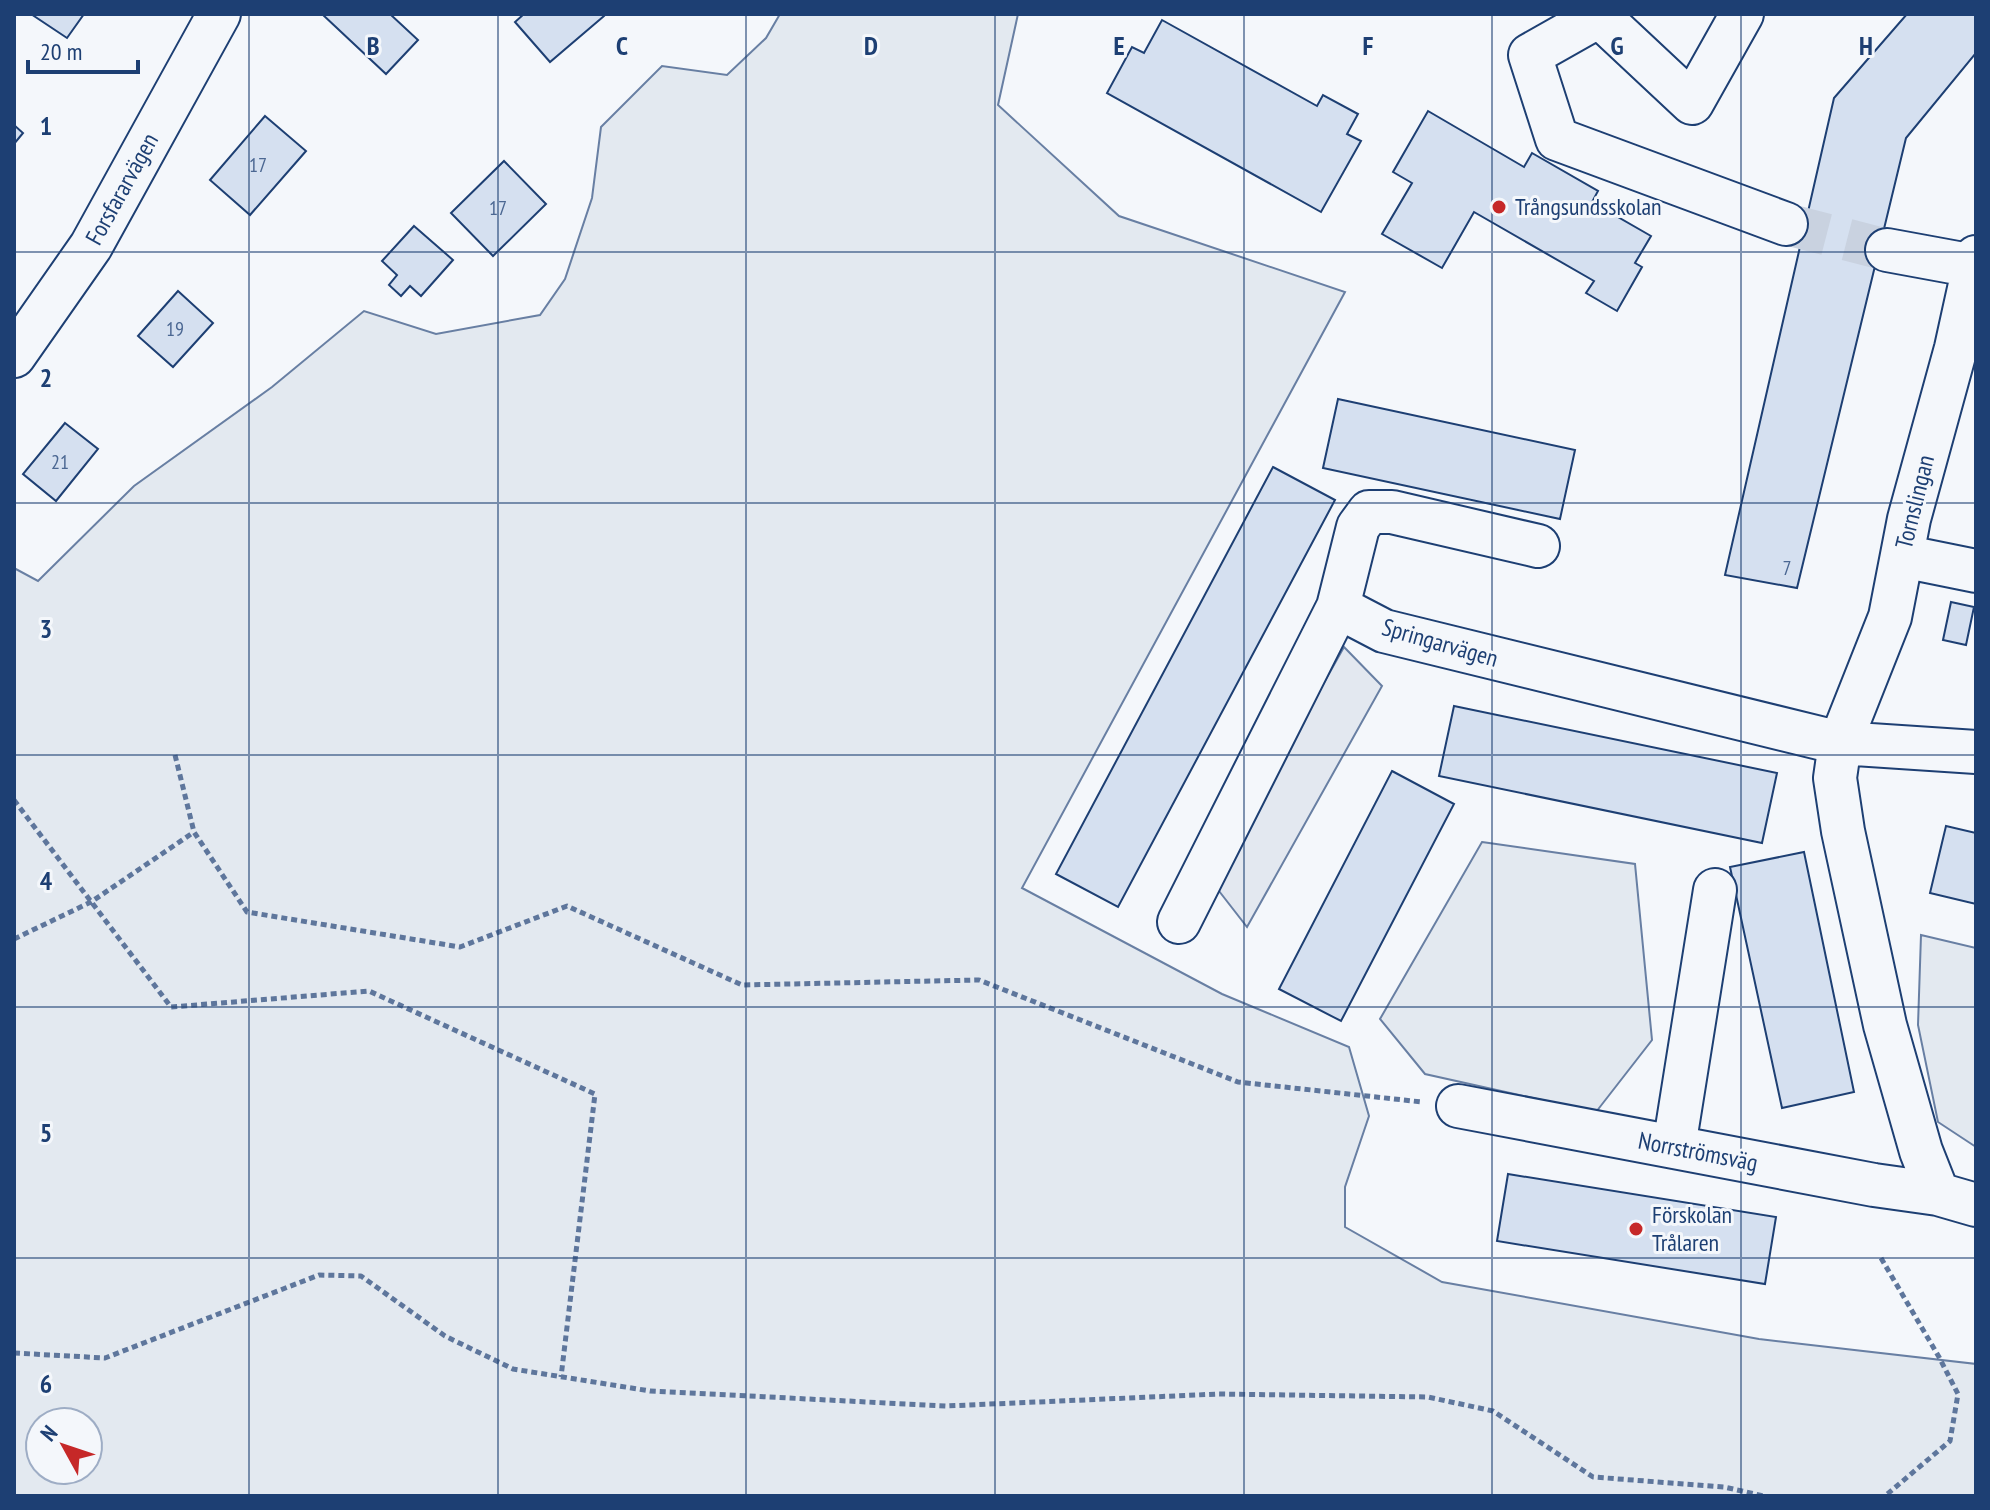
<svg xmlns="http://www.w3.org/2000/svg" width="1990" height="1510" font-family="'PT Sans Narrow',sans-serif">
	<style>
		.green { fill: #e3e9f0; stroke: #687fa3; stroke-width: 2; fill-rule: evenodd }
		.parking { fill: #e3e8f0; stroke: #687fa3; stroke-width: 2 }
		.building { fill: #d5e0f0; stroke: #1d3f73; stroke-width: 2 }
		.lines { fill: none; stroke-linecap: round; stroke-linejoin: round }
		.minor-tunnel { stroke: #c9d2e0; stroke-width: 42; stroke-dasharray: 42 21; stroke-linecap: butt }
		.minor-casing { stroke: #1d3f73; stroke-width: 46 }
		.path { stroke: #5e769c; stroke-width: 5; stroke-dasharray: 6 4; stroke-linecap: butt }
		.minor { stroke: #f4f7fb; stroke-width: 42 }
		.grid { fill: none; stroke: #1d3f73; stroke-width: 2; stroke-opacity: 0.55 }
		.poi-dot { fill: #c62828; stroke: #f4f7fb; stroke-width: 3 }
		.labels { text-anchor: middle; stroke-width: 6; stroke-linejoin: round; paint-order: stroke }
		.number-label { font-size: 20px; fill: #4b6792 }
		.street-label { font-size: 24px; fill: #1d3f73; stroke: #f4f7fb }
		.poi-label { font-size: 24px; fill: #1d3f73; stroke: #f4f7fb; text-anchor: start }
		.grid-label { font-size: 26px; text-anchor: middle; font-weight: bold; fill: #1d3f73; stroke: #f4f7fb; stroke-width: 6; stroke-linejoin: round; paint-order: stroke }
	</style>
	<rect width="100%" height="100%" fill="#f4f7fb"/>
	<path class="green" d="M780,14H1018L998,105L1119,216L1345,292L1022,888L1222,994L1349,1047L1369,1116L1345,1187V1227L1442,1282L1759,1339L1976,1364V1496H14V568L38,581L134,486L272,387L364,311L436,334L540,315L565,279L592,198L601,127L662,66L727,75L766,38ZM40,1422H88V1470H40Z
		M1482,842L1635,864L1652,1040L1596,1112L1425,1074L1380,1019Z
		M1921,935L1976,948V1147L1938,1122L1918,1025Z"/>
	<path class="parking" d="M1344,647L1382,686L1247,927L1212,882Z"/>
	<path class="building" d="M31,14H84L67,38Z
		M322,14H390L418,40L386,74Z
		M524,14H603L604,16L550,62L515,22Z
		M1907,14H1976V53L1906,138L1797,588L1725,575L1834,98Z
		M1162,20L1317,106L1323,95L1358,114L1347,134L1361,141L1321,212L1107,93L1132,47L1144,53Z
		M1428,111L1524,167L1532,153L1598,191L1592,202L1651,236L1635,263L1642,267L1617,311L1586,293L1594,281L1474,212L1442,268L1382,234L1412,183L1393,172Z
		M265,116L306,151L250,215L210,180Z
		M14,125L23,133L14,144Z
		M504,161L546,204L493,256L451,213Z
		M414,226L453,260L421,296L410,286L401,296L389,285L397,275L382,261Z
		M178,291L213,323L173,367L138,336Z
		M1338,399L1575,450L1560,519L1323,468Z
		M65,423L98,449L56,501L23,474Z
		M1273,467L1335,500L1118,907L1056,874Z
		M1951,602L1974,607L1966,645L1943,640Z
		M1454,706L1777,773L1762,843L1439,776Z
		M1392,771L1454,804L1341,1021L1279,989Z
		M1946,826L1976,833V904L1930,893Z
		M1804,852L1854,1092L1782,1108L1730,867Z
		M1508,1174L1776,1217L1765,1284L1497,1241Z"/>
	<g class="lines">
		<path class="minor-tunnel" d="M1786,224L1887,250"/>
		<defs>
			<path id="minor" d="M1742,14L1692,103L1599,16L1530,55L1557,139L1786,224
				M1887,250L1974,266
				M14,356L91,246L219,14
				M1902,556L1976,571
				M1338,607L1358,527L1369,512H1392L1538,546
				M1179,922L1338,607L1384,631L1840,743L1976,752
				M1458,1106L1874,1185L1938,1194L1976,1205
				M1674,1147L1715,890
				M1938,1194L1921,1151L1885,1025L1843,831L1835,778L1840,743L1890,617L1909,519L1956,348L1976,257"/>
		</defs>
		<use href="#minor" class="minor-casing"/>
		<path class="path" d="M175,755L194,832L247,912L460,947L567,906L742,985L979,980L1238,1082L1422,1102
			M14,800L171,1007L369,991L595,1094L561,1377
			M14,939L91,902L194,832
			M1881,1258L1939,1357L1958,1394L1950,1441L1885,1496
			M14,1353L105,1358L319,1275L361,1276L445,1336L513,1369L650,1391L946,1406L1219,1394L1428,1397L1493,1411L1593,1477L1724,1487L1764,1496"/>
		<use href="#minor" class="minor"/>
	</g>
	<path class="grid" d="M249,14V1496M498,14V1496M746,14V1496M995,14V1496M1244,14V1496M1492,14V1496M1741,14V1496M14,252H1976M14,503H1976M14,755H1976M14,1007H1976M14,1258H1976"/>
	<g class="poi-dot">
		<circle cx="1499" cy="207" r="8"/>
		<circle cx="1636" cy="1229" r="8"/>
	</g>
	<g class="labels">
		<g class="number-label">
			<text x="258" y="172">17</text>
			<text x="498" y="215">17</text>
			<text x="175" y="336">19</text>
			<text x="60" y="469">21</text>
			<text x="1787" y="575">7</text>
		</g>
		<g class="street-label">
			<text transform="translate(122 189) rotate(-61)" y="8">Forsfararvägen</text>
			<text transform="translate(1915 502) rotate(-76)" y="8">Tornslingan</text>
			<text transform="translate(1440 643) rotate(16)" y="8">Springarvägen</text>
			<text transform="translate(1698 1152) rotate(11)" y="8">Norrströmsväg</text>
		</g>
		<g class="poi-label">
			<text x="1515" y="215">Trångsundsskolan</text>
			<text x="1652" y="1223">Förskolan<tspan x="1652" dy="28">Trålaren</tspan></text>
		</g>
	</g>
	<g class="grid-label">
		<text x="373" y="55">B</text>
		<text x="622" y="55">C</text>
		<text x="871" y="55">D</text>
		<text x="1119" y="55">E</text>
		<text x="1368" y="55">F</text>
		<text x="1617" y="55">G</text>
		<text x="1866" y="55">H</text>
		<text x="46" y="135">1</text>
		<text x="46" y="387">2</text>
		<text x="46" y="638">3</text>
		<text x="46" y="890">4</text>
		<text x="46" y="1142">5</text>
		<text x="46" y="1393">6</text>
	</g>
	<rect width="1990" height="1510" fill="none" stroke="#1d3f73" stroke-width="32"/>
	<g transform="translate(64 1446) rotate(310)"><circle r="38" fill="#f4f7fb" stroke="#9eadc5" stroke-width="2"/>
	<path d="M0-6L14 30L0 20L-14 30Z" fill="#c62828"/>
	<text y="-12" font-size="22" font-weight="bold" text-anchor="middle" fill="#1d3f73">N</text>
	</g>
	<path d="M28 60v12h110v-12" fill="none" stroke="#1d3f73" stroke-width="4"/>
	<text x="40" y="60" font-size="24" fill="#1d3f73" stroke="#f4f7fb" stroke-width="6" paint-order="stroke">20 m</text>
</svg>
